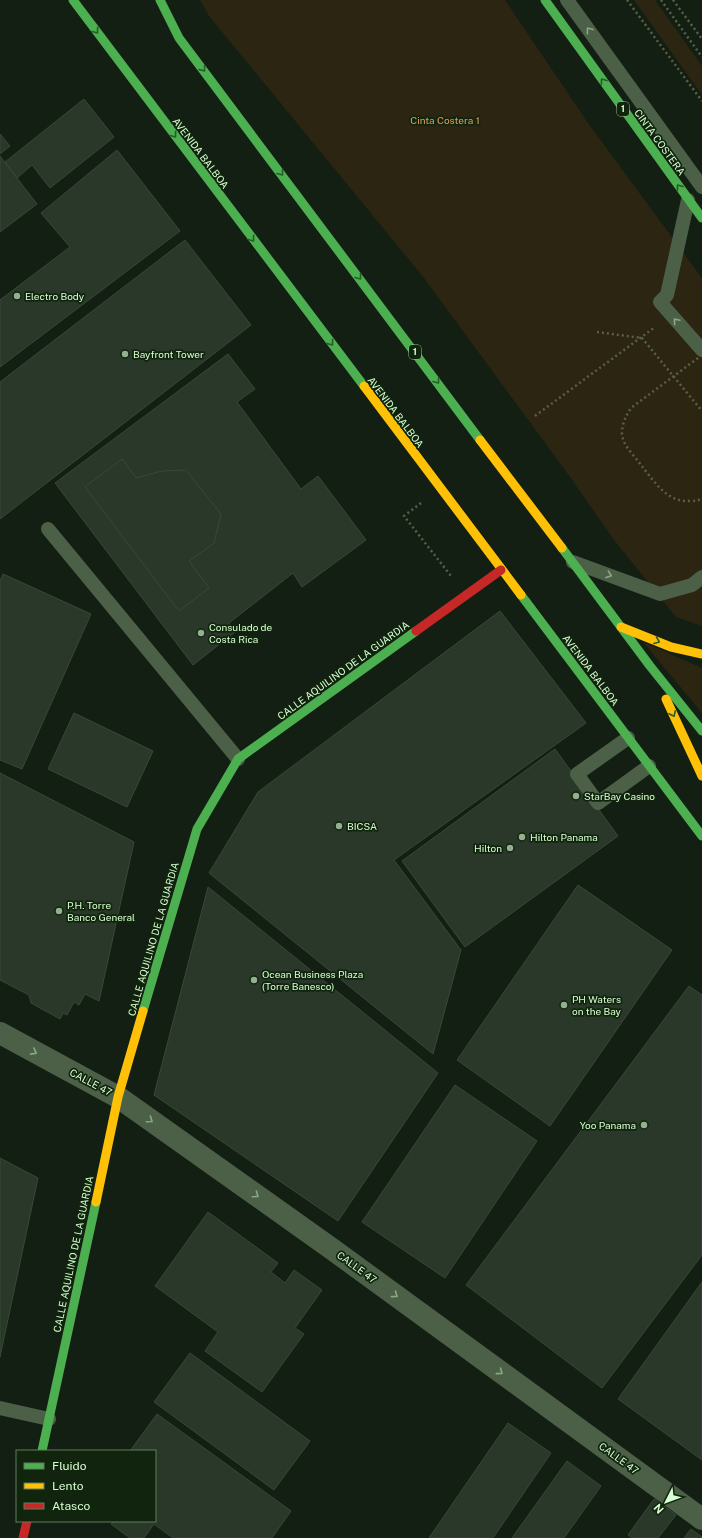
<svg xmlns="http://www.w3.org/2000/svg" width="702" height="1538" font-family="'Public Sans',sans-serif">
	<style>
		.green { fill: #2b2511 }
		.building { fill: #293828; stroke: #364a35 }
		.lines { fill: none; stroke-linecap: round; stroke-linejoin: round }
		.path { stroke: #5a6046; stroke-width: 2.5; stroke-dasharray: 2 3; stroke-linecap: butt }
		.lane { stroke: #4c6048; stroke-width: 14 }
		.street { stroke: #4c6048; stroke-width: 22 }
		.fast { stroke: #4caf50; stroke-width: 9 }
		.slow { stroke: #ffc107; stroke-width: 9 }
		.jam { stroke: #c62828; stroke-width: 9 }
		.path-bridge { stroke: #5a6046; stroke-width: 2.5; stroke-dasharray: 2 3; stroke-linecap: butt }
		.oneway { stroke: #8ba886 }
		.oneway2 { stroke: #285c28 }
		.poi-dot { fill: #93b18e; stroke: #10240e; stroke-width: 1.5 }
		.labels { text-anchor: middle; stroke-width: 3.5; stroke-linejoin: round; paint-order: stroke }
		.shield { fill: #10240e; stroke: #9cbd96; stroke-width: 1 }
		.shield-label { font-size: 9px; font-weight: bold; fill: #d8ffd1 }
		.park-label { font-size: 10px; fill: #e29e5b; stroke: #10240e }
		.street-label { font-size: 10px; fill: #d8ffd1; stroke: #10240e }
		.poi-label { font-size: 10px; fill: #d8ffd1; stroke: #10240e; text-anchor: start }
	</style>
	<rect width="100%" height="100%" fill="#141f13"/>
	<path class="green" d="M200,0H505L588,123L702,278V626L676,617L614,540L570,477L424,278L209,16Z
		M634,0H655L702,66V95Z
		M643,642L702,668V713Z"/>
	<path class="building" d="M84,99L114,137L50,188L32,165L17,178L5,162Z
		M0,134L10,146L0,154Z
		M117,150L180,231L0,367V300L70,247L41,213Z
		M0,156L37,204L0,232Z
		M185,240L251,325L0,519V382Z
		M228,354L255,389L237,402L301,489L318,476L366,540L302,587L293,573L229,623L235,632L193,665L55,483Z
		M122,459L136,478L162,471L186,470L221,514L214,543L189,561L209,588L179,611L85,487Z
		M3,574L91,614L22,769L0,760V581Z
		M500,611L586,723L394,860L461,950L433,1054L209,873L258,792Z
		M74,713L153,751L127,807L48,769Z
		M555,749L618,836L465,947L402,861Z
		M0,773L134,842L99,1001L85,994L79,1005L74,1002L67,1015L63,1013L60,1019L31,1003L29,995L0,980Z
		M578,885L672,950L550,1126L457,1060Z
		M208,887L438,1073L338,1221L154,1095Z
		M689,986L702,995V1255L602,1388L466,1285Z
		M455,1085L537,1141L445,1278L362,1222Z
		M0,1158L38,1178L0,1357Z
		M208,1212L278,1263L271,1272L285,1283L294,1270L322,1290L295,1328L304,1334L262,1392L205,1351L218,1332L155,1286Z
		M702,1282V1460L618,1399Z
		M190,1353L310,1441L274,1490L154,1402Z
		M157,1414L291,1511L272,1538H173L154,1524L144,1538H130L111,1524L114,1521H155V1451H130Z
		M508,1423L551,1453L493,1538H429Z
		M567,1461L601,1486L564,1538H512Z
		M654,1499L676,1515L658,1538H632L628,1535Z
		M691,1529L702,1537V1538H684Z"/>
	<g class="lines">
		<path class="path" d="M627,0L702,101
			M661,0L702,57
			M673,0L702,39
			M597,332L642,338L702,411
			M535,416L655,327
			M421,503L404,516L451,576"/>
		<path class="lane" d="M567,0L702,187
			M688,200L667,295L660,302L702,350
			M48,529L238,759
			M573,562L660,594L692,585L702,577
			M628,738L577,774L598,803L649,766
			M0,1408L49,1419"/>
		<path class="street" d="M0,1033L118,1097L332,1249L702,1519"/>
		<path class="fast" d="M73,0L364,386
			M160,0L179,38L480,440
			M545,0L702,218
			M562,548L650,666L702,731
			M521,595L702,836
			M143,1011L197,829L238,759L416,631
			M42,1451L96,1202"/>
		<path class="slow" d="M364,386L521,595
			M480,440L562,548
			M621,627L671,647L702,654
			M666,699L702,776
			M96,1202L118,1097L143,1011"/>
		<path class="jam" d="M416,631L501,570
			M23,1538L27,1521"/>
		<path class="path-bridge" d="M702,355L631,408C626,416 622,423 622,434C623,446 634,455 641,465C654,481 667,503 690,501C695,501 698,501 702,498"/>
	</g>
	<defs><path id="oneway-chevron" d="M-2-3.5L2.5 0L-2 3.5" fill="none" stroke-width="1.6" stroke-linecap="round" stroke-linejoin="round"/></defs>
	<g class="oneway">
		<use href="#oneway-chevron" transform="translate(589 30) rotate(-126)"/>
		<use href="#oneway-chevron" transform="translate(676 321) rotate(-131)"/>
		<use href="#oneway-chevron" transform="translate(609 575) rotate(20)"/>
		<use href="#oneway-chevron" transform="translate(34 1052) rotate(28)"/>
		<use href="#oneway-chevron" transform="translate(150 1120) rotate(35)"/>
		<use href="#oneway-chevron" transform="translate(256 1195) rotate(35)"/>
		<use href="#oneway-chevron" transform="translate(395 1295) rotate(36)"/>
		<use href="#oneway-chevron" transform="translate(500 1372) rotate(36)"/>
	</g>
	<g class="oneway2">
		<use href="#oneway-chevron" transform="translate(96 31) rotate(53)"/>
		<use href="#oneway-chevron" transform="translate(203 69) rotate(53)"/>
		<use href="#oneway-chevron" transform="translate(603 81) rotate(-126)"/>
		<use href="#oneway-chevron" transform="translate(174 135) rotate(53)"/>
		<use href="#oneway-chevron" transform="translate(281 173) rotate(53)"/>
		<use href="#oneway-chevron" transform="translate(679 187) rotate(-126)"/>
		<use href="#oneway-chevron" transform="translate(252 239) rotate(53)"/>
		<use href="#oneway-chevron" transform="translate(359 277) rotate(53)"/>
		<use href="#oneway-chevron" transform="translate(331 343) rotate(53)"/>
		<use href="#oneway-chevron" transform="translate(437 381) rotate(53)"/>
		<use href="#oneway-chevron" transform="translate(657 641) rotate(22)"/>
		<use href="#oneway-chevron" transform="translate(673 714) rotate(65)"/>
	</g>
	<g class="poi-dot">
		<circle cx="17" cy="296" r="4"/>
		<circle cx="125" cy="354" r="4"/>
		<circle cx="201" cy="633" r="4"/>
		<circle cx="576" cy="796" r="4"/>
		<circle cx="339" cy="826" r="4"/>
		<circle cx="522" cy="837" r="4"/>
		<circle cx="510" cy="848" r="4"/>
		<circle cx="59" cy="911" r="4"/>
		<circle cx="254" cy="980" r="4"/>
		<circle cx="564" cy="1005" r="4"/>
		<circle cx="644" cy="1125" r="4"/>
	</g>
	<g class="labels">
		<g class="shield">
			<rect x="617" y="102" width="12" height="14" rx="3"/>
			<rect x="409" y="345" width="12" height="14" rx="3"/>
		</g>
		<g class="shield-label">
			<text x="623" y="112">1</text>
			<text x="415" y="355">1</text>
		</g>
		<g class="park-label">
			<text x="445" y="124">Cinta Costera 1</text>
		</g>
		<g class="street-label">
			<text transform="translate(660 142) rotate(54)" y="4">CINTA COSTERA</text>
			<text transform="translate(201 153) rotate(53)" y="4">AVENIDA BALBOA</text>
			<text transform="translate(396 412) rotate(53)" y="4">AVENIDA BALBOA</text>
			<text transform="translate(343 670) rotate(-36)" y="4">CALLE AQUILINO DE LA GUARDIA</text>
			<text transform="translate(591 670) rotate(53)" y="4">AVENIDA BALBOA</text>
			<text transform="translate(153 939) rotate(-74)" y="4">CALLE AQUILINO DE LA GUARDIA</text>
			<text transform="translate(91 1082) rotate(28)" y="4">CALLE 47</text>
			<text transform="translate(73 1254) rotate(-78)" y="4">CALLE AQUILINO DE LA GUARDIA</text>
			<text transform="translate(357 1267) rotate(36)" y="4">CALLE 47</text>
			<text transform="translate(619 1458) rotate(36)" y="4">CALLE 47</text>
		</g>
		<g class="poi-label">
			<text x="25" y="300">Electro Body</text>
			<text x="133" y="358">Bayfront Tower</text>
			<text x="209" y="631">Consulado de<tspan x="209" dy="12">Costa Rica</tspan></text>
			<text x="584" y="800">StarBay Casino</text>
			<text x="347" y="830">BICSA</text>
			<text x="530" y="841">Hilton Panama</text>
			<text x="502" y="852" text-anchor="end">Hilton</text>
			<text x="67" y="909">P.H. Torre<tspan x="67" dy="12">Banco General</tspan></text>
			<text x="262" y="978">Ocean Business Plaza<tspan x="262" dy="12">(Torre Banesco)</tspan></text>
			<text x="572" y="1003">PH Waters<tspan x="572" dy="12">on the Bay</tspan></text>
			<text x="636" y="1129" text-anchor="end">Yoo Panama</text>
		</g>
	</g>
	<rect x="16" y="1450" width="140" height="72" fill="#10240e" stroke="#607c5c"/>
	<rect x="24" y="1463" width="20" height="6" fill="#4caf50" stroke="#607c5c"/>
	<text x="52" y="1470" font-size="12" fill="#d8ffd1">Fluido</text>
	<rect x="24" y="1483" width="20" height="6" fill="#ffc107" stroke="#607c5c"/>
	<text x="52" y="1490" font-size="12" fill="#d8ffd1">Lento</text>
	<rect x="24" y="1503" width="20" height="6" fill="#c62828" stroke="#607c5c"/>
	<text x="52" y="1510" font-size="12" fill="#d8ffd1">Atasco</text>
	<g transform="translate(666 1502) rotate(228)" stroke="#10240e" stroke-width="3" paint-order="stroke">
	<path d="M0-3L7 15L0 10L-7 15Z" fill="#d8ffd1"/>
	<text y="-6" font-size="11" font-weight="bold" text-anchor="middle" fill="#d8ffd1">N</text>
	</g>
</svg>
